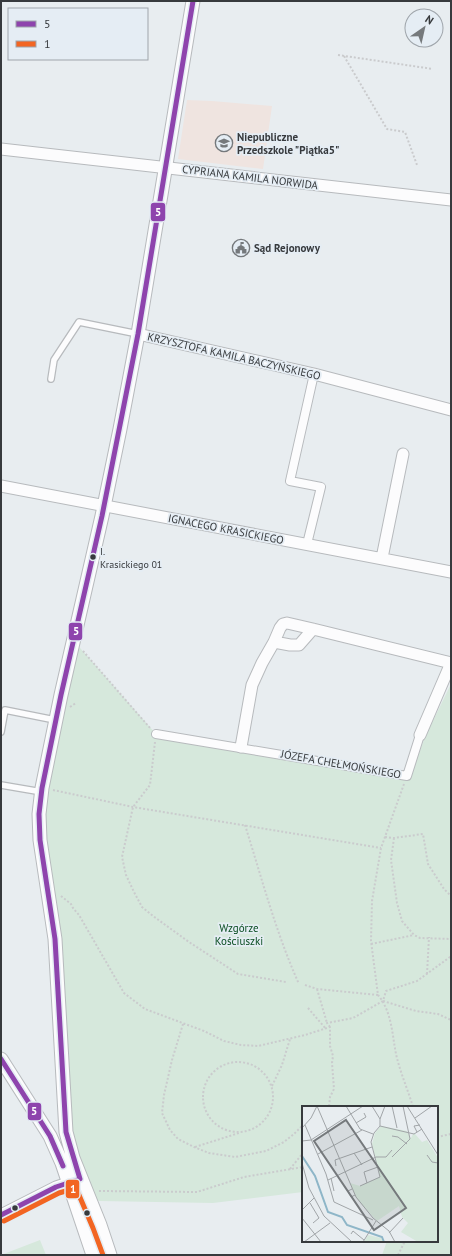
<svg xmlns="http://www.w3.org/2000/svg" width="452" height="1256" font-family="'PT Sans',sans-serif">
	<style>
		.education { fill: #efe4e0 }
		.green { fill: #d6e8dc }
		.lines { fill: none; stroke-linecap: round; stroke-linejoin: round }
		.service-casing { stroke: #b7babd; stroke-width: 8 }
		.pedestrian-casing { stroke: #b7babd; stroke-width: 10 }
		.minor-casing { stroke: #b7babd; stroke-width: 13 }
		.tertiary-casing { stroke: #b7babd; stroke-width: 15 }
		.path { stroke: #cacbcd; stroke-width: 2; stroke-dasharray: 2 2; stroke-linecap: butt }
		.service { stroke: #fcfcfd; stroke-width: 5.5 }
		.pedestrian { stroke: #fcfcfd; stroke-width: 8 }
		.minor { stroke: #fcfcfd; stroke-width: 11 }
		.tertiary { stroke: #fcfcfd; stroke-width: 13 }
		.bus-1-casing { stroke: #e5edf4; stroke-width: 8 }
		.bus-2-casing { stroke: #e5edf4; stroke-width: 8 }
		.bus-1 { stroke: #8e44ad; stroke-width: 5 }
		.bus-2 { stroke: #f26522; stroke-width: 5 }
		.bus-dot { fill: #373a3d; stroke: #e5edf4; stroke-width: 1.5 }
		.labels { text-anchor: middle; stroke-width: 3.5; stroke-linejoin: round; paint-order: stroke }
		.bus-label { font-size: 10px; fill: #373a3d; stroke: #e5edf4; text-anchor: start }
		.poi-label { font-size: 11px; font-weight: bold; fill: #373a3d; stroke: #e5edf4; text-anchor: start }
		.street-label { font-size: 11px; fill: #373a3d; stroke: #e5edf4 }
		.park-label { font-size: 11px; fill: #094e21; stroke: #e5edf4 }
		.inset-river { fill: none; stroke: #8eb6c8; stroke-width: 2 }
		.inset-road { fill: none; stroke: #a1a5a8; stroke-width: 1 }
		.view { fill: #75797c; fill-opacity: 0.15; stroke: #75797c; stroke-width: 2 }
		.inset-edge { fill: none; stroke: #373a3d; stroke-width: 2 }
		.line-badge { stroke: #e5edf4; stroke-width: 1.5 }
		.badge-label { font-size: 11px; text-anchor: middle; font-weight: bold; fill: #fff }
	</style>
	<rect width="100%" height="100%" fill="#e8edf0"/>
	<path class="education" d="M187,100L212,101L272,106L263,169L178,159Z"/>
	<path class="green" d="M73,640L156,734L407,776L414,767L425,737L451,684V1255H382L387,1241H437V1107H303V1192L213,1203L99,1201L87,1194L73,1137L40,840Z
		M84,1197L106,1255H98L79,1199Z
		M40,1240L46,1255H1Z"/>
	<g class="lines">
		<defs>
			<path id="service" d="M51,379L54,360L79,322L138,334
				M1,732L5,710L55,720
				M1,785L42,792"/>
			<path id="pedestrian" d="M307,544L321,487L290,481L314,374
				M156,734L407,776L420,735"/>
			<path id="minor" d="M1,149L451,200
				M138,334L314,374L451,410
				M1,486L451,572
				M382,558L403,454
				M274,642L290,645H299L313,629
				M420,735L451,663
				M241,747L252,685L262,663L274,642L280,628L283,624L287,623L313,629L451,663
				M1,1215L56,1187L77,1180"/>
			<path id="tertiary" d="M1,1059L50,1136L62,1163L93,1255
				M110,1255L100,1225L73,1158L66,1132L55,939L40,840L39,814L42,788L61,695L102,516L120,429L138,334L193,1"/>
		</defs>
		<use href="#service" class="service-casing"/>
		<use href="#pedestrian" class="pedestrian-casing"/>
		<use href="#minor" class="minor-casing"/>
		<use href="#tertiary" class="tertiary-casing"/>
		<path class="path" d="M338,55L433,69
			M344,56L387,129L405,132L417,165
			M83,651L150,728
			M70,707L76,703
			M155,742L150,785L133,807L122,857L126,875L134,892L142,907L153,916L189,942L238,974L286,982
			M404,784L381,848L372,901L371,941L378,995C392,1012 392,1034 396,1054C400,1072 408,1090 413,1107
			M53,790L133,807L381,848
			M245,825C262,879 276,933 299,984
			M385,837L394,838L423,834L428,864L444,889L451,896
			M394,838L391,860L397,903L402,921L414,935L420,938L451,939
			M61,896L71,904L73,908L79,915L124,993L145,1009L204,1031L224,1041L241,1045L258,1046L305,1035L330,1027V1046L333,1056L332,1063L334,1089L330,1097L329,1107
			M371,944L414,935
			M427,974L429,937
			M305,985L317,989L378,995
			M317,989L327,1023
			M383,1001L416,1011L438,1014L451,1020
			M308,1008L326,1029
			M183,1024L172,1060L164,1095L162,1113L170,1130L178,1139L194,1147L209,1153L235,1157L266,1151L284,1142L294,1134L303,1125
			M330,1027L327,1023L353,1018L383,1001L386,991L417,981L450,957L451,958
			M203 1097a35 35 0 1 1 70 0a35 35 0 1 1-70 0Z
			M272,1086L282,1065L290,1039
			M437,1137L451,1134
			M195,1147L239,1133
			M290,1169L303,1153
			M99,1191L197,1192L244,1177L303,1167
			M398,1255L405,1241"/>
		<use href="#service" class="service"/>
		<use href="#pedestrian" class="pedestrian"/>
		<use href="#minor" class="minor"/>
		<use href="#tertiary" class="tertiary"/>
		<defs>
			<path id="bus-1" d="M1,1059L50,1136L63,1166
				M1,1215L56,1187L80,1179L66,1132L55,939L40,840L39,814L42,788L61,695L102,516L138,334L193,1"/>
			<path id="bus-2" d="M4,1221L59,1193L76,1188L93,1228L103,1255"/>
		</defs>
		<use href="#bus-1" class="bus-1-casing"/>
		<use href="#bus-2" class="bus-2-casing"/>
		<use href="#bus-1" class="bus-1"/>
		<use href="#bus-2" class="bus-2"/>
	</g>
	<defs>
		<symbol id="school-ring" viewBox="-11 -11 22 22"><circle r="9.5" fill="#e5edf4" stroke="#75797c" stroke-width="1.5"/><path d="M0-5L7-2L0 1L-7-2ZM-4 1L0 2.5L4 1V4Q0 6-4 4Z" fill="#75797c"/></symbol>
		<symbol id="civic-ring" viewBox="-11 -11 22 22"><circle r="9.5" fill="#e5edf4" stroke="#75797c" stroke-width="1.5"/><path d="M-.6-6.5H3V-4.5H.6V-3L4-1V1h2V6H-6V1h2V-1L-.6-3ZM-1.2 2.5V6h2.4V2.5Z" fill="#75797c"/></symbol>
	</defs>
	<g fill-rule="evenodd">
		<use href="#school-ring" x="214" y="133" width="20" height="20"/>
		<use href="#civic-ring" x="231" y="238" width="20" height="20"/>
	</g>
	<g class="bus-dot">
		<circle cx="93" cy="557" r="3.5"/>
		<circle cx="15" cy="1208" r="3.5"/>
		<circle cx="87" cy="1213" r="3.5"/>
	</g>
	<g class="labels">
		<g class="bus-label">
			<text x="100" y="555">I.<tspan x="100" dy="13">Krasickiego 01</tspan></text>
		</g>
		<g class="poi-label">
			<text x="237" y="141">Niepubliczne<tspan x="237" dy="13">Przedszkole "Piątka5"</tspan></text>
			<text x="254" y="252">Sąd Rejonowy</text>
		</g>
		<g class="street-label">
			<text transform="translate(250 177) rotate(7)" y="4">CYPRIANA KAMILA NORWIDA</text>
			<text transform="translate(234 356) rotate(13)" y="4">KRZYSZTOFA KAMILA BACZYŃSKIEGO</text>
			<text transform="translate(226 529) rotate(11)" y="4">IGNACEGO KRASICKIEGO</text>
			<text transform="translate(341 764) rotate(10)" y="4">JÓZEFA CHEŁMOŃSKIEGO</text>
		</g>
		<g class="park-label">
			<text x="239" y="932">Wzgórze<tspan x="239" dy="13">Kościuszki</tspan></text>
		</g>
	</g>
	<g transform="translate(302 1106)">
		<rect width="136" height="136" fill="#e8edf0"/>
		<path d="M79,20L105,25L109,32L111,28H113L120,36L125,34L136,52V136H116L99,126L106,117L100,111L97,100L75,115L55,93L48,77L58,80L78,71L70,38L73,27ZM66,129L79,132L82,136H62Z" fill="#d6e8dc"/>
		<path class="inset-river" d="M0,50L13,70L26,106L40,111L45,119L80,131L82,136"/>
		<path class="inset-road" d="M15,0L54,91L71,112L87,125L93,136M44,0L58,23L71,28M70,0L78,13V20M90,0L95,22M105,0L136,49M113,12L130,0M78,13L83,0M54,17L64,11L62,7M3,19L24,68L32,96L71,114M0,22L9,12L15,0M115,26L112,20L118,19M90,30L96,31L105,38M0,35L9,34L61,0M52,47L60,59M16,48L60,24M125,49L130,56L136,57M90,51L108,33L101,0M0,57L7,82L22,110L50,136M34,60L33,54L70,41M29,72L32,85M26,74L74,51H84L90,44M65,77L62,66L76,61M58,80L78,71L69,36L72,27L78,20L112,28L120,23M50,83L46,85L49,91L53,89M8,97L17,112L11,117M0,104L12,92M0,112L19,136M87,127L101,112M49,128L51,125L62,134M2,136L28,117M61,136L74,115"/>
		<path class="view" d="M44,14L104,102L72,124L12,35Z"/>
		<rect width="136" height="136" class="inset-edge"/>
	</g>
	<g class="line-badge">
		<rect x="150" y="202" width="16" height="20" rx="4" fill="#8e44ad"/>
		<rect x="68" y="622" width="15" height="19" rx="4" fill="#8e44ad"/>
		<rect x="27" y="1102" width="15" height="19" rx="4" fill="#8e44ad"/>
		<rect x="65" y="1179" width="15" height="20" rx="4" fill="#f26522"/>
	</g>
	<g class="badge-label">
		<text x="158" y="216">5</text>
		<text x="76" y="635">5</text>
		<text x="34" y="1115">5</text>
		<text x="73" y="1193">1</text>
	</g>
	<rect width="452" height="1256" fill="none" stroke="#373a3d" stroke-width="4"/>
	<rect x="8" y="8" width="140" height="52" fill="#e5edf4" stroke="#9fa5ab"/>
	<rect x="16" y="21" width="20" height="6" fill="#8e44ad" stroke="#9fa5ab"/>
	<text x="44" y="28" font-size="12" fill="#373a3d">5</text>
	<rect x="16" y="41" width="20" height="6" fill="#f26522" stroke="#9fa5ab"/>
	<text x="44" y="48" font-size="12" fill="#373a3d">1</text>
	<g transform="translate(424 28) rotate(34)"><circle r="19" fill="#e5edf4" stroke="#9fa5ab"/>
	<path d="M0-3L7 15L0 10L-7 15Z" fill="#75797c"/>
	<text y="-6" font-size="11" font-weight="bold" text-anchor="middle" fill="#373a3d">N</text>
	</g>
</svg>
